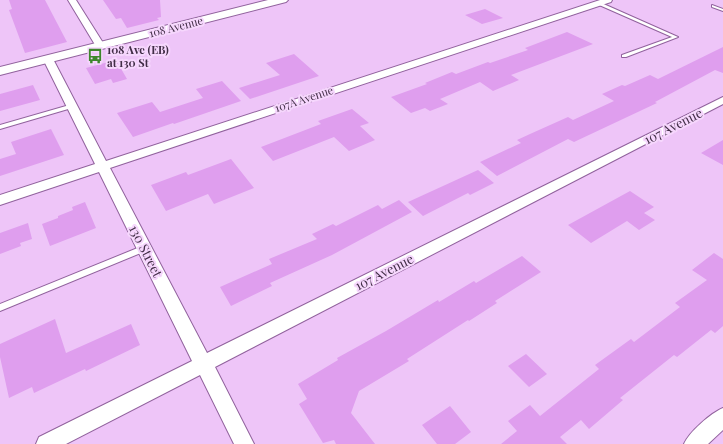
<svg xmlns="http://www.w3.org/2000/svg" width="723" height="444" font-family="'Playfair Display',serif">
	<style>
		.building { fill: #df9eee }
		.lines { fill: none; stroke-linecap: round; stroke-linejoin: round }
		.lane-casing { stroke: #91629d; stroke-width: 2 }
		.street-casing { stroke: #91629d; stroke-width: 2 }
		.secondary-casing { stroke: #91629d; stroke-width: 2 }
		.lane { fill: #fff; fill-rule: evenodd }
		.street { fill: #fff; fill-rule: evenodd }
		.secondary { fill: #fff; fill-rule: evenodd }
		.labels { text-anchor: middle; stroke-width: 4; stroke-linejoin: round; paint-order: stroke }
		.far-street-label { font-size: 11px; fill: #412d46; stroke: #f6d7fd }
		.far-poi-label { font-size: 11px; font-weight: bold; fill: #412d46; stroke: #f6d7fd; text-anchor: start }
		.street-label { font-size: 13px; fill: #412d46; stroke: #f6d7fd }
	</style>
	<rect width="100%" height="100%" fill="#eec5f8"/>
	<path class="building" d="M9,0H45L67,42L25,53L9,10L12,9Z
		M103,0H160L161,17L157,18L159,20L127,28L121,18L116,19Z
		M485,9L503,18L482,24L465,15Z
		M567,32L593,44L511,75L519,80L493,91L480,82L440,99L448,104L430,111L425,108L411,113L391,97L427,84L425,83L452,72L456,74L488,62L490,63L528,50L525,48Z
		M723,47V73L715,70L655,102L657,103L574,142L568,139L497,176L480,162L521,143L517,140L530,134L568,117L573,120L614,101L602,94L622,85L625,86L650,75L658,79Z
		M294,54L319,76L250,99L239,88L280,75L266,63Z
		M116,60L127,79L113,83L111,79L95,84L86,68Z
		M222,81L241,101L174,124L173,123L133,137L117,113L152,102L160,112L203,98L196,89Z
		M33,85L40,100L0,111V94Z
		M352,109L369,123L360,126L375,140L349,151L334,137L273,161L261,147L321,124L318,121Z
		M51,129L64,155L0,176V159L16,154L11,142Z
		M723,140V165L701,153Z
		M231,159L254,188L214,204L208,194L166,211L151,185L186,172L188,175Z
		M478,170L494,183L470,195L468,193L423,216L408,202Z
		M630,191L654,207L644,213L655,220L639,230L627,221L591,243L568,225Z
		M399,200L412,212L332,255L270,283L272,286L231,306L220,287L272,264L269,259L317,239L312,234L333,224L336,226L378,205L382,209Z
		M85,202L96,228L50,246L42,224L58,218V216L73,210L72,207Z
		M28,223L32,239L20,243L21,246L0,254V233Z
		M714,253L723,259V326L715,333L711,330L677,357L674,355L620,398L623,400L589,429L581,420L560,437L567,444H501L517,431L508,421L530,405L540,416L599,369L595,365L631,339L634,342L680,307L675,303L707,280L692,270Z
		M522,256L541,272L495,301L497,303L469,321L468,320L407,359L409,361L359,391L351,413L375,444H336L334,440L323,443L299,404L307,399L298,384L338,360L337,358L386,331L438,300L439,302L474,281L476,283Z
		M55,319L66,353L131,324L140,345L86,371L85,369L34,393L32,387L9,398L0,357V344Z
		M526,354L547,374L529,387L508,366Z
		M450,406L471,432L455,444H437L422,425Z"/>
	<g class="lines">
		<defs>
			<path id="lane" d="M597,2H599L678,37L626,57H622V55L672,37L597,4Z
				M712,5L723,9V11L712,7Z
				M73,104L76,106L75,107L0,129V125Z
				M145,245L148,246L149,248L148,250L0,311V304Z"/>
			<path id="street" d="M68,0H76L105,46L103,48H97Z
				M600,0H612L611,2L110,168L207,353L723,97V104L215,367L254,444H234L200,375L66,444H36L39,437L192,361L99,172L0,205V195L95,164L43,59L45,57L48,56L53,59L106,161Z
				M723,408V430L708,444H684C689,432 711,413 723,408Z"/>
			<path id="secondary" d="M268,0H288L286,2L0,75V67Z"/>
		</defs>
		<use href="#lane" class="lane-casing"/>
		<use href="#street" class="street-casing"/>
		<use href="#secondary" class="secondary-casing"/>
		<use href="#lane" class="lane"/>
		<use href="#street" class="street"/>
		<use href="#secondary" class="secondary"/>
	</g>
	<defs>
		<symbol id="bus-bare" viewBox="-9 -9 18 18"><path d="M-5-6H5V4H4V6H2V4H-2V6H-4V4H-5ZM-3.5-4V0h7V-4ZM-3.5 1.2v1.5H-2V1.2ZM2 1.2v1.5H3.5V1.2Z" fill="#3e862c" stroke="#f6d7fd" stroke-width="2.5" paint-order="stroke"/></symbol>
	</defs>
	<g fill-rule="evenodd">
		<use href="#bus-bare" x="84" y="45" width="22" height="22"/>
	</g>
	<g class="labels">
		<g class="far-street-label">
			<text transform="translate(176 27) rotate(-14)" y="4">108 Avenue</text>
			<text transform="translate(304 99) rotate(-18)" y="4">107A Avenue</text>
		</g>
		<g class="far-poi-label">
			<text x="107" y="54">108 Ave (EB)<tspan x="107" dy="13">at 130 St</tspan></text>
		</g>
		<g class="street-label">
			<text transform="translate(673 126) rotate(-27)" y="5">107 Avenue</text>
			<text transform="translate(146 251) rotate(63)" y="5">130 Street</text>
			<text transform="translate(384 272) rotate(-27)" y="5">107 Avenue</text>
		</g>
	</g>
</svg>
